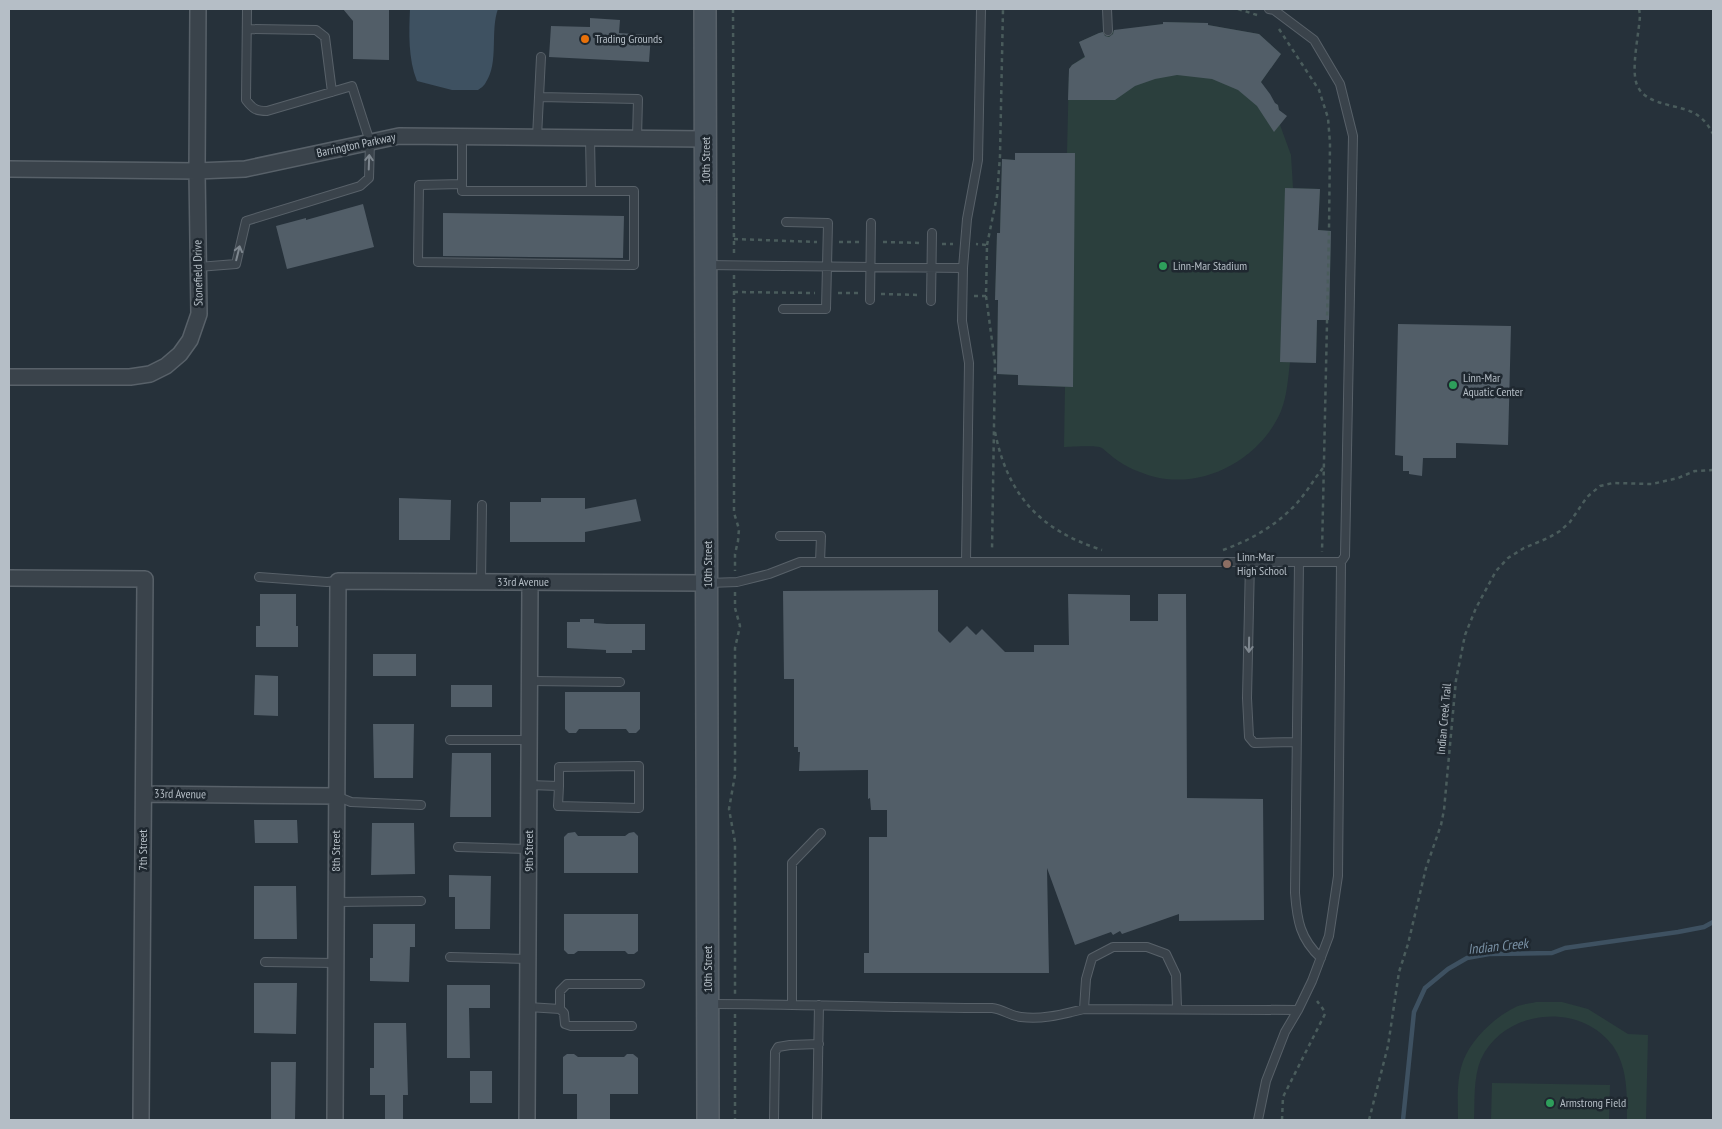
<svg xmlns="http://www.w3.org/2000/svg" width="1722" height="1129" font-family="'PT Sans Narrow',sans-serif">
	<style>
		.green { fill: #2b3f3d }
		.water { fill: #3e5161 }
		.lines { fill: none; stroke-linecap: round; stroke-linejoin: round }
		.stream { stroke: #3e5161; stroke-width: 4.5 }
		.building { fill: #525e68 }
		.lane-casing { stroke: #586169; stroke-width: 10 }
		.street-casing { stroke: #586169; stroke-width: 18 }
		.secondary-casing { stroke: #586169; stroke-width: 24 }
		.path { stroke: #4a5c5c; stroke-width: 2.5; stroke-dasharray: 4 4; stroke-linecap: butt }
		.lane { stroke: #3a434b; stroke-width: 8 }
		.street { stroke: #3a434b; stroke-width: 15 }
		.secondary { stroke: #48535d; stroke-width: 21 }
		.oneway { stroke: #7e878f }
		.food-dot { fill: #e8710a; stroke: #1f2830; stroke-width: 2 }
		.leisure-dot { fill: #2e9e5b; stroke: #1f2830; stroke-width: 2 }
		.education-dot { fill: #8d6e63; stroke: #1f2830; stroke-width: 2 }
		.labels { text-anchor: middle; stroke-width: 5; stroke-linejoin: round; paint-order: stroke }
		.poi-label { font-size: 12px; fill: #b5bec6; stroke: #1f2830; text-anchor: start }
		.street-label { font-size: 12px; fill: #b5bec6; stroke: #1f2830 }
		.water-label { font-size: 14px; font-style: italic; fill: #7a92a6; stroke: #1f2830 }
	</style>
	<rect width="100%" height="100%" fill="#26313a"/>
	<path class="green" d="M1163,22L1208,23V25L1259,34L1281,54L1254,92L1264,89L1267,90L1274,103L1278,105L1279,110L1286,116L1280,125L1291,155L1293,188L1320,189L1318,230L1331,231L1329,320H1317L1316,363L1290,362C1288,379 1287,396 1281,411C1261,458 1206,489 1155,477C1140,473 1126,467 1114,458C1110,455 1106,451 1102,448C1095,445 1072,447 1064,447L1065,387L1018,385V375L997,374L998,300H995L997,233H1000L1002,159L1015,160V153H1067L1069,69L1072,65L1085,56L1079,42L1099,33L1163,24Z
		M1536,1002H1562L1588,1009L1628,1034L1648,1035L1646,1120H1627C1627,1095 1628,1068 1613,1046C1580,1001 1504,1009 1481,1059C1473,1078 1475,1101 1474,1120H1458C1458,1100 1456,1078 1464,1059C1472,1039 1495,1017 1514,1008C1520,1004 1529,1004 1536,1002Z
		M1492,1083L1610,1085L1609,1120H1491Z"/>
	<path class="water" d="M410,9H498C490,30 499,63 486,82C485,85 481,88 478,90H452L417,81C408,59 409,32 410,9Z"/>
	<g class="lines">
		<path class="stream" d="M1403,1120L1414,1012L1425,988L1448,969L1467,958L1489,954L1552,953L1565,948L1678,932L1704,927L1713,922"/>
	</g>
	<path class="building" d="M343,9H389V60L353,59V21Z
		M590,18L620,20L619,33L651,35L649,62L549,57L551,26L590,27Z
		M1163,22L1208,23V25L1259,34L1281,54L1261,82L1270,94L1275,103L1278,105L1279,110L1287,116L1274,132L1257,106L1238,90L1212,79L1177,75L1155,79L1135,86L1115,100H1068L1069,69L1072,65L1085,57L1079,42L1099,33L1103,32L1105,36L1109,37L1113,34L1114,30L1163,24Z
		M1015,153H1075L1073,387L1018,385V375L997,374L998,300H995L997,233H1000L1002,159L1015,160Z
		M1285,188L1320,189L1318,230L1331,231L1329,320H1317L1316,363L1280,362Z
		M363,204L374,247L287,269L276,226L306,218V220Z
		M443,213L624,216L623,258L443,256Z
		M1398,324L1511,326L1508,445L1456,443V458H1423L1422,476L1409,474V471H1403V456L1395,455Z
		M399,498L451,500L450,540H399Z
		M541,498H585V509L636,499L641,521L585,532V542H510V502H541Z
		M938,590V631L950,643L967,626L976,635L982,629L1005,652H1034V645H1069L1068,594L1130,595V621H1158V594H1186L1187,798L1263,799L1264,920L1179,921V914L1122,934L1120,931L1113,935L1111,932L1075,945L1047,868L1049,973H864V953H869V837H887V810H871L870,798L868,799V770L799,771L800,752H798V747H794V679H784L783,591Z
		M260,594H296V626H298V647H256V626H260Z
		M580,619H594V623L607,624H645V650H632V653H606V650L567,648V622H580Z
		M373,654H416V676H373Z
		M255,675L278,676V716L254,715Z
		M451,685H492V707H451Z
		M565,692H640V729L636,733H629L626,729H579L576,733H569L565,729Z
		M373,724H414L413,778H374Z
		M452,753H491V817H450Z
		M254,820H297L298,843H255Z
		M372,823H414L415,874L371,875Z
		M575,832L578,836H625L629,833L634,832L638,836V873H564V837L568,833Z
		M449,875L491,876L490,929H455V897H449Z
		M254,886H296L297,939H254Z
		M564,914H638V951L634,954H628L625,951H578L574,954H568L564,950Z
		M373,924H415V947H410L409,982L370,981V958H373Z
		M254,983H297L296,1034L254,1033Z
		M447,985H490V1008H469L470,1058H447Z
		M374,1023H406L408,1095H403V1120H385V1095H370V1068H374Z
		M567,1054H574L578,1057H624L627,1054H633L638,1058V1094H610V1120H577V1094H563V1057Z
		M271,1062H296L295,1120H271Z
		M470,1071H492V1103H470Z"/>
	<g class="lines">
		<defs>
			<path id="lane" d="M1107,9L1108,31
				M1269,9L1274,10L1314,40L1340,84L1353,136L1345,556L1341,562
				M247,29L316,30L325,37L332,92
				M539,97L638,99L637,138
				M537,137L541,57
				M590,138L591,191
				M462,184L419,185L418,262L634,265V191H462V136
				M708,265L963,268
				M198,267L236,264L246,221L360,186L369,178L370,142L352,86L267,111C256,111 253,109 246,100L247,9
				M870,300L871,223
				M931,301L932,233
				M783,309H826L828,223L786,222
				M780,536H821L820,562
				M966,562L969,363L962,321L963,268L967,219L978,160L981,9
				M1250,562L1247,698L1249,737L1254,743L1296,742
				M1299,562L1295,893C1297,920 1300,939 1321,958
				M259,577L327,582L338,581
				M481,582L482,505
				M708,583L737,582L769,574L800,562H1341L1338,876L1329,936L1312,981L1298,1010L1285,1032L1266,1081L1258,1120
				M530,681L620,682
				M450,740H529
				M529,785L559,786V767L639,766V808L558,806L559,786
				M336,796L351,802L421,805
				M458,847L529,849
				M336,902L421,901
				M450,957L528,959
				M265,962L336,963
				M792,1003V863L821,833
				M710,1004C804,1004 898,1008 992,1008C1003,1009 1010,1016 1021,1017C1043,1020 1063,1014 1084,1009L1298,1010
				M528,1007L560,1009L564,1013L565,1024L571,1026H632
				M560,1009V991L567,984H640
				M1084,1009L1086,979L1092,958L1113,947H1147L1166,954L1176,975L1177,1008
				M774,1120L775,1052L778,1047L790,1045L819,1044
				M817,1120L819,1005"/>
			<path id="street" d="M9,169L197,171L245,169L399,136L706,139
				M9,377H130L150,374L166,366L180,354L190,340L199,314L197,171L198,9
				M9,578L145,579L141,1120
				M144,794L336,796
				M335,1120L338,581L708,583
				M527,1120L530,583"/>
			<path id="secondary" d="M705,9L708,1120"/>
		</defs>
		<use href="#lane" class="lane-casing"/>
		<use href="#street" class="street-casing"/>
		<use href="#secondary" class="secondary-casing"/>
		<path class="path" d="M733,9L734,255
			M1238,9L1260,16
			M1639,9L1640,15C1639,32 1633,60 1635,76C1637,105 1672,103 1692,112C1702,117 1708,124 1713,134
			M1279,29L1319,90L1328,118L1330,143L1329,231L1322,552
			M734,239L817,242
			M839,242H861
			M883,242L922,243
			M942,244H953
			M987,245L997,196L1000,156L1003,9
			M734,275V513L739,529L738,541L735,554V571
			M734,292L815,293
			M838,293H859
			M881,294L921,295
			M974,296H986L987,245L976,244
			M986,296L995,363L992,551
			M995,432C1008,496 1040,530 1102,550
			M1223,550C1251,540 1277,525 1297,503C1307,492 1314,479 1323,468
			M735,592V608L740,626L735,648V775L729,809L735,842V994
			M735,1014V1120
			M1282,1120L1283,1097L1325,1014L1323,1009L1317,1001
			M1369,1120L1388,1046L1399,972L1408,944L1426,868L1441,825L1444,810L1456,680L1465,635L1476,608L1496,571L1508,558L1524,548L1548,538L1560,531L1570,522L1587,497L1600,486L1613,483L1652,484L1678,478L1695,471L1713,470"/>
		<use href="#lane" class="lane"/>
		<use href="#street" class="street"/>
		<use href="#secondary" class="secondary"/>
	</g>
	<defs><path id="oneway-shaft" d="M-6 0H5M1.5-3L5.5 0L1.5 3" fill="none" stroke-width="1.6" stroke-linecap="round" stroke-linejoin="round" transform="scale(1.25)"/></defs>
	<g class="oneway">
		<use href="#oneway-shaft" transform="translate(369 162) rotate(-88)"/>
		<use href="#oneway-shaft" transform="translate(238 253) rotate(-76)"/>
		<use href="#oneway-shaft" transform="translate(1249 645) rotate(91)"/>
	</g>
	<circle class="food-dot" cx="585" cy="39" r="5"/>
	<g class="leisure-dot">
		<circle cx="1163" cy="266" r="5"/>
		<circle cx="1453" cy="385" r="5"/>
		<circle cx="1550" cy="1103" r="5"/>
	</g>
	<circle class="education-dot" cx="1227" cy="564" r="5"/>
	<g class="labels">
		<g class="poi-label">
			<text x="595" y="43">Trading Grounds</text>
			<text x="1173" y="270">Linn-Mar Stadium</text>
			<text x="1463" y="382">Linn-Mar<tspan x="1463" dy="14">Aquatic Center</tspan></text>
			<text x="1237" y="561">Linn-Mar<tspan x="1237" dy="14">High School</tspan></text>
			<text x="1560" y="1107">Armstrong Field</text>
		</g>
		<g class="street-label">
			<text transform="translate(356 145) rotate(-12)" y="4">Barrington Parkway</text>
			<text transform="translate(706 160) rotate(-90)" y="4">10th Street</text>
			<text transform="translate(198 273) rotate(-91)" y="4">Stonefield Drive</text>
			<text transform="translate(708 564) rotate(-90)" y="4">10th Street</text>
			<text x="523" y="586">33rd Avenue</text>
			<text transform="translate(1444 719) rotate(-85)" y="4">Indian Creek Trail</text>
			<text transform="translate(180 794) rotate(1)" y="4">33rd Avenue</text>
			<text transform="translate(143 850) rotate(-90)" y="4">7th Street</text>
			<text transform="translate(336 851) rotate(-90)" y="4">8th Street</text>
			<text transform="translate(529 851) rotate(-90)" y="4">9th Street</text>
			<text transform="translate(708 969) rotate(-90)" y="4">10th Street</text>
		</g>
		<g class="water-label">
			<text transform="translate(1498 946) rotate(-6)" y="5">Indian Creek</text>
		</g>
	</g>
	<rect width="1722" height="1129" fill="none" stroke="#b5bec6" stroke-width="20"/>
</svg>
